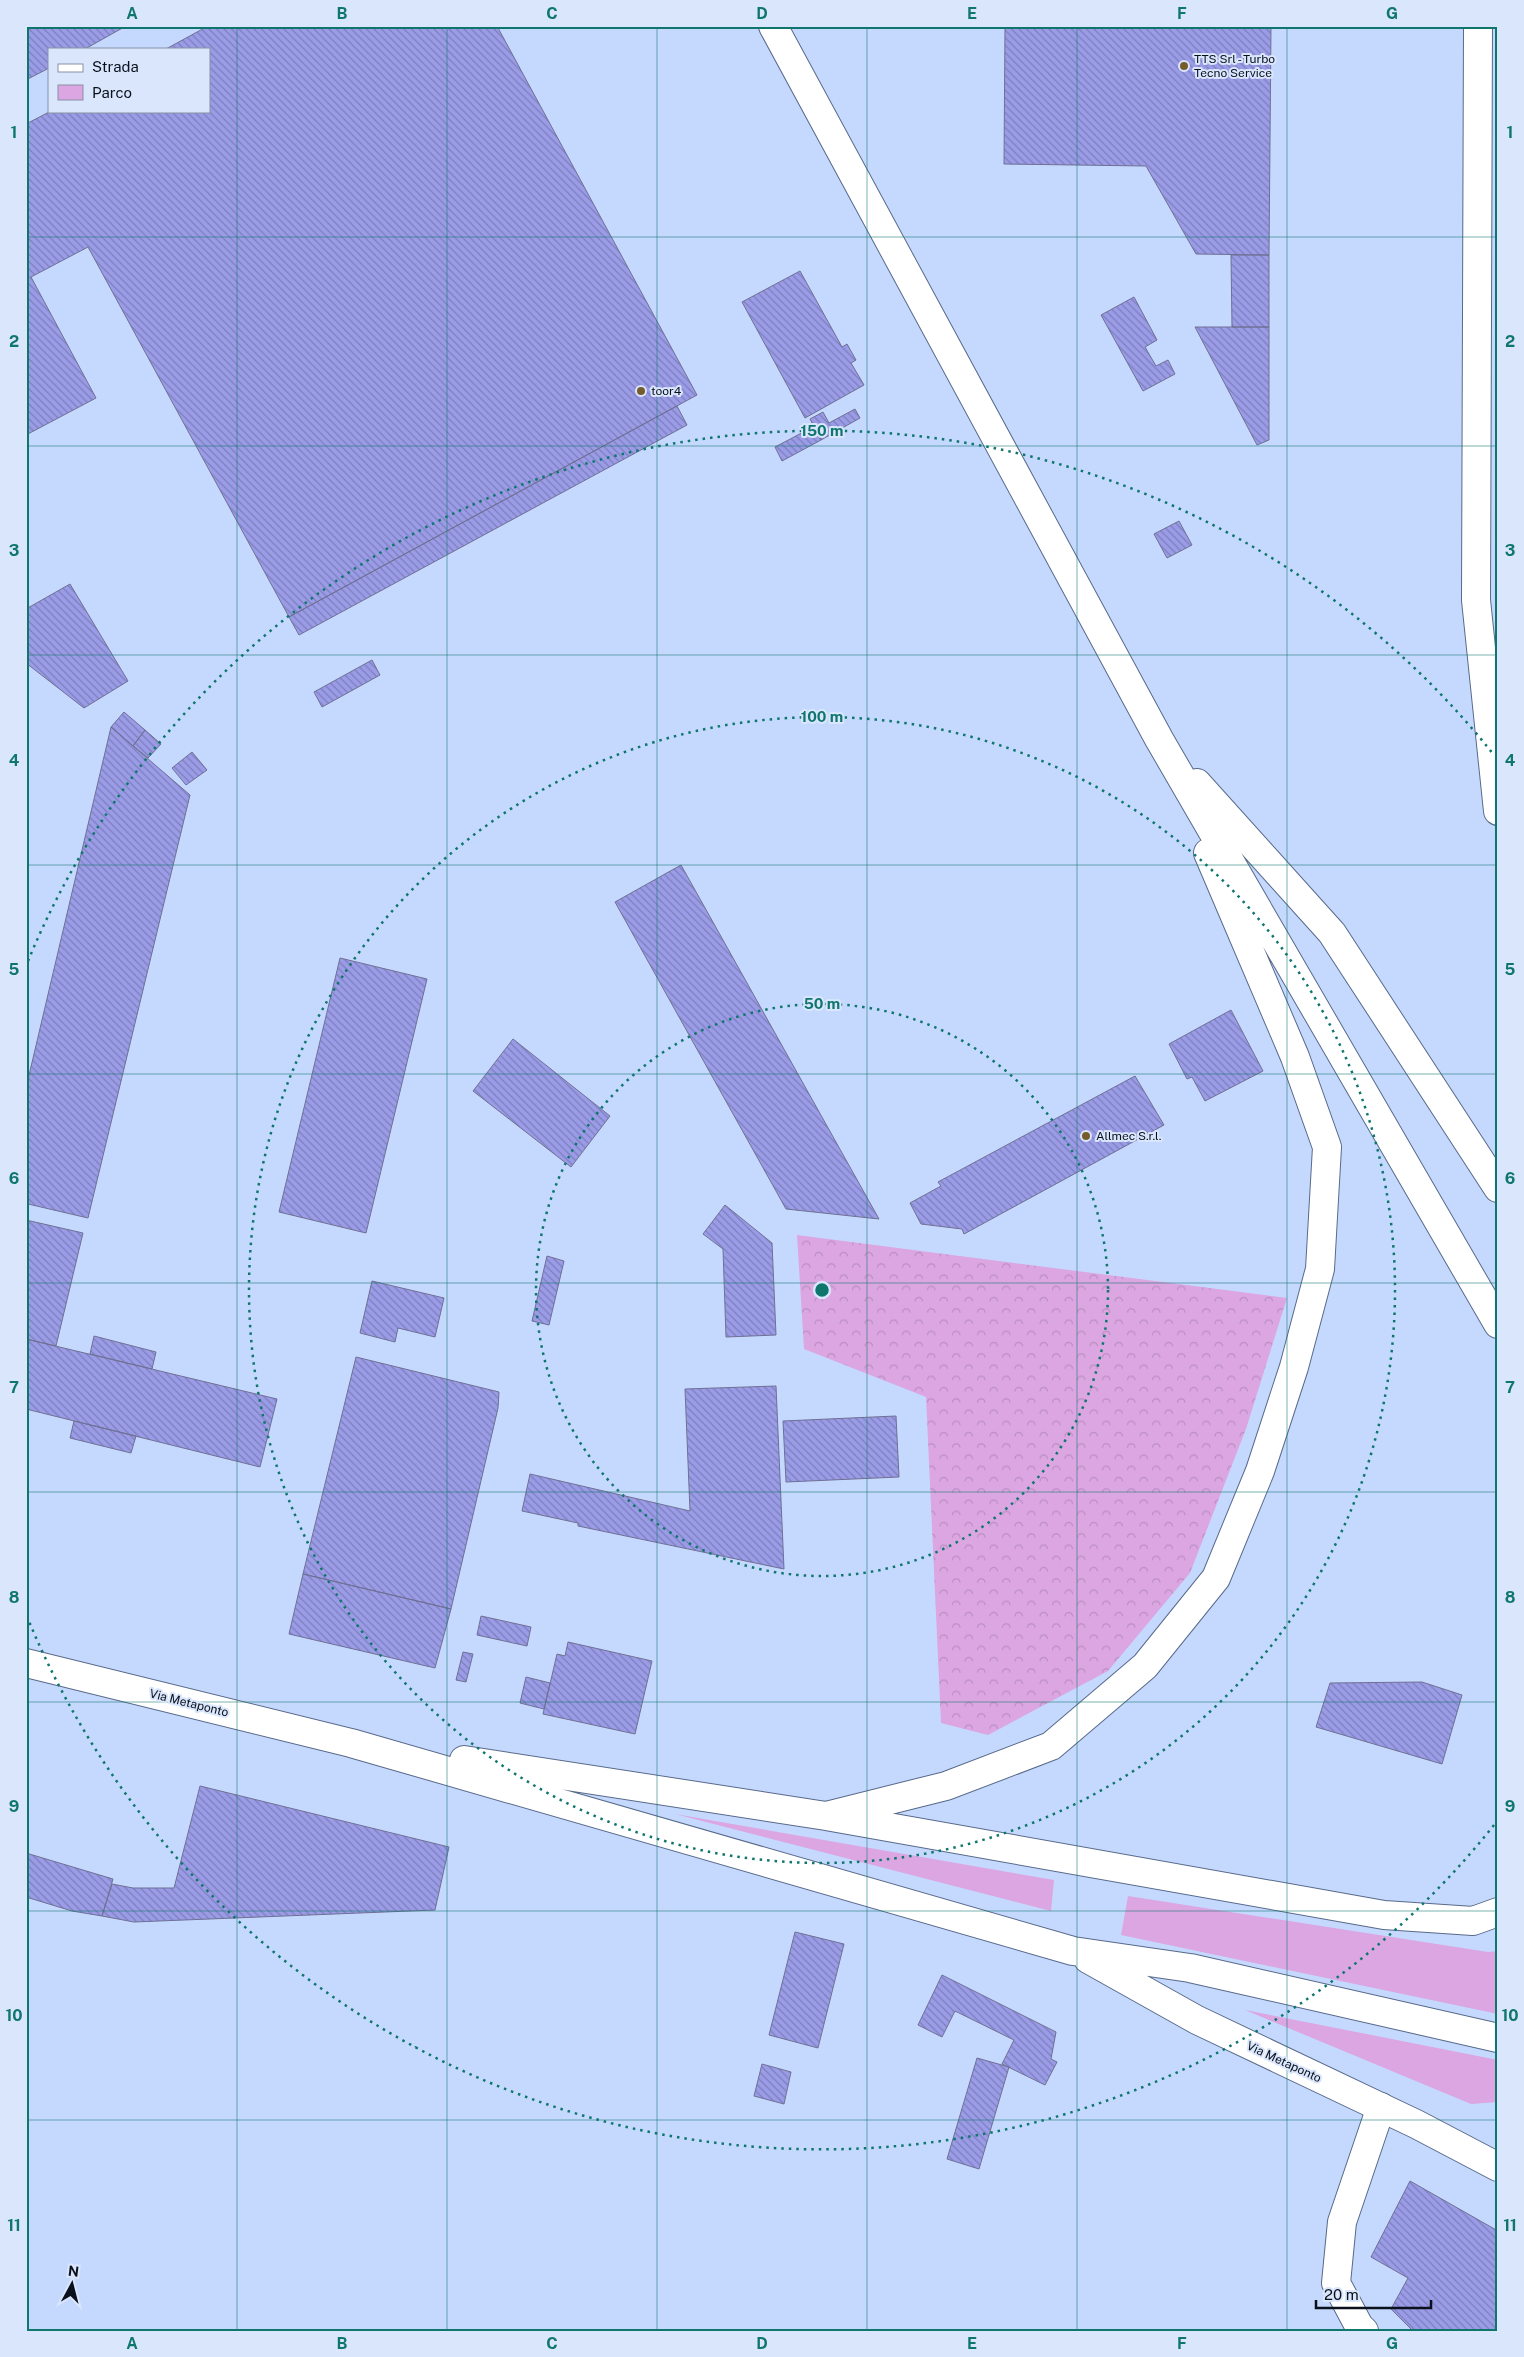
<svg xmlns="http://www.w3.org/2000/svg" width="1524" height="2357" font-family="'Public Sans',sans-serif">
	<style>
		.green { fill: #dba6e2 }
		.forest { fill: url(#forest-crowns) }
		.building { fill: url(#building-back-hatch); stroke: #6f7094 }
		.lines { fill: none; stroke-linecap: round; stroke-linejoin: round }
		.minor-casing { stroke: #586a8a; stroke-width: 30 }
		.major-casing { stroke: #586a8a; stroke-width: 30 }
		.minor { stroke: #fff; stroke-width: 28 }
		.major { stroke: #fff; stroke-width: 28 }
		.grid { fill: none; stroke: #0f766e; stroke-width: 1; stroke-opacity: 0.55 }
		.ring { fill: none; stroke: #0f766e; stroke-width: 2.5; stroke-dasharray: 2.5 5 }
		.poi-dot { fill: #745c2d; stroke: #dae6fc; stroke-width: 2 }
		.labels { text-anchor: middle; stroke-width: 4; stroke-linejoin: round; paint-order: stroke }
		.poi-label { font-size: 12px; fill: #0a111d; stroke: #dae6fc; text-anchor: start }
		.street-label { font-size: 12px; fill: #0a111d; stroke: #dae6fc }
		.centre { fill: #0f766e; stroke: #dae6fc; stroke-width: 2.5 }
		.ring-label { font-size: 15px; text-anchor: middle; font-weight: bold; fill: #0f766e; stroke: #dae6fc; stroke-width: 4; stroke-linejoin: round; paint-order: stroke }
		.neatline { fill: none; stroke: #0f766e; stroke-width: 2 }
		.grid-label { font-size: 16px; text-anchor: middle; font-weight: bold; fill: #0f766e }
	</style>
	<defs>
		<pattern id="forest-crowns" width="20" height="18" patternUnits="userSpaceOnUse" patternTransform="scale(1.25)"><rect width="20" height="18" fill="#dba6e2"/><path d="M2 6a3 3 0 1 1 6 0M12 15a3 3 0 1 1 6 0" fill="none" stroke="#bb8ec1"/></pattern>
		<pattern id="building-back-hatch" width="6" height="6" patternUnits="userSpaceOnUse" patternTransform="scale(1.25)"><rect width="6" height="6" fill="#9b9ce7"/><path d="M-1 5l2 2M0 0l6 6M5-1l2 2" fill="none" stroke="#7d7ebb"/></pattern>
	</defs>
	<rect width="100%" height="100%" fill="#c5d9fe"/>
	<path class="green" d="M675,1814L1054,1880L1051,1911Z
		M1128,1896L1488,1952L1498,1951V2014L1121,1935Z
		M1245,2010L1498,2060V2102L1471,2104Z"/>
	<path class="forest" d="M797,1235L1287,1298L1246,1429L1190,1573L1108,1671L988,1735L941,1723L926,1397L804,1349Z"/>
	<path class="building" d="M26,26H126L85,49H49V68L26,80Z
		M208,26H497L697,395L289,617L88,247L31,277L96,398L26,435V124L51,111H209V49H166Z
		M1005,26H1271L1269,255L1196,254L1146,166L1004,164Z
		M1231,255H1269V327H1232Z
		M800,271L842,347L847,344L856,360L851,363L864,385L805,418L742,302Z
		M1134,297L1157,340L1145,347L1156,366L1168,360L1175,374L1143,391L1101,315Z
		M1195,327H1269V440L1257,445Z
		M677,406L687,425L299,635L289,617Z
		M855,409L860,418L821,440L810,419L823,412L829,423Z
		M813,427L821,440L782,461L775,447Z
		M1179,521L1192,545L1167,558L1154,534Z
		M70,584L128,681L84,708L26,663V609Z
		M372,660L380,675L322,707L314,692Z
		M124,712L145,730L133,746L111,727Z
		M111,727L190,795L88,1218L28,1204L26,1211V1088Z
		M145,730L161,744L148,758L133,746Z
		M192,752L207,770L186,785L172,768Z
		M681,865L879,1219L786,1209L615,902Z
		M340,958L427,979L366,1233L279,1212Z
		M1231,1010L1263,1071L1205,1101L1192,1077L1187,1079L1169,1044Z
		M513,1039L610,1116L571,1167L473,1091Z
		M1135,1076L1164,1125L964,1234L962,1229L921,1224L910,1203L941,1186L938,1182Z
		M725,1205L772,1243L776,1335L726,1337L723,1249L703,1234Z
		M26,1220L83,1233L56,1346L26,1339Z
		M547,1256L564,1261L549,1325L532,1321Z
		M372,1281L444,1298L435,1337L398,1328L395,1342L360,1333Z
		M94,1336L156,1352L152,1369L90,1354Z
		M26,1339L277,1399L260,1467L26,1409Z
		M356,1357L499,1392L498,1408L451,1609L303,1574Z
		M776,1386L784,1569L578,1526V1523L522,1511L530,1474L690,1511L685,1389Z
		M896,1416L899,1477L786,1482L783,1421Z
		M74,1421L136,1436L131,1453L70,1438Z
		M303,1574L451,1609L435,1668L289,1634Z
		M481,1616L531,1627L527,1646L477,1635Z
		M568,1642L652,1661L635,1734L543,1714L557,1654L565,1656Z
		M463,1652L473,1654L466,1682L456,1680Z
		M526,1677L550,1683L544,1709L520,1703Z
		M1422,1682L1462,1695L1442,1764L1316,1727L1330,1683Z
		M200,1786L449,1847L435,1910L134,1922L102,1916L112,1884L133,1888H174Z
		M26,1853L113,1879L102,1916L72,1911L26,1897Z
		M795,1932L844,1944L818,2048L769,2035Z
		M942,1975L1056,2032L1051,2059L1057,2062L1045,2085L1002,2064L1014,2040L955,2011L942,2037L918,2025Z
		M977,2058L1009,2067L979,2169L947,2159Z
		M762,2064L791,2072L784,2104L754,2096Z
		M1410,2181L1498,2231V2331H1413L1391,2309L1408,2278L1371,2257Z"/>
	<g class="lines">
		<defs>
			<path id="minor" d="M1478,26L1476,600L1498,811
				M1364,2331L1359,2326L1336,2283L1342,2222L1381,2107"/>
			<path id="major" d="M773,26L1159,739L1498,1324
				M1197,783L1332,933L1498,1188
				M26,1663L351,1743L1073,1951L1190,1968L1498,2038
				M464,1760L826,1816L1384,1915L1473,1921L1498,1912
				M826,1816L946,1786L1051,1746L1145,1666L1216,1578L1260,1471L1294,1367L1320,1269L1327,1147L1295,1057L1208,853
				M1088,1959L1197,2020L1416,2124L1498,2167"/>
		</defs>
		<use href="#minor" class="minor-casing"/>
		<use href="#major" class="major-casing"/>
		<use href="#minor" class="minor"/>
		<use href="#major" class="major"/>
	</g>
	<path class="grid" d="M237,26V2331M447,26V2331M657,26V2331M867,26V2331M1077,26V2331M1287,26V2331M26,237H1498M26,446H1498M26,655H1498M26,865H1498M26,1074H1498M26,1283H1498M26,1492H1498M26,1702H1498M26,1911H1498M26,2120H1498"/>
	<g class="ring">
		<circle cx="822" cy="1290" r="286"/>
		<circle cx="822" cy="1290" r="573"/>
		<path d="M1494 1825A859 859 0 0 1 28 1619M28 961A859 859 0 0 1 1494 755"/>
	</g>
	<g class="poi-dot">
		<circle cx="1184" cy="66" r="5"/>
		<circle cx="641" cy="391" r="5"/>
		<circle cx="1086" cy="1136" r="5"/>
	</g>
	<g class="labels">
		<g class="poi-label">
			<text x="1194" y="63">TTS Srl - Turbo<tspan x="1194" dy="14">Tecno Service</tspan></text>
			<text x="651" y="395">toor4</text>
			<text x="1096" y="1140">Allmec S.r.l.</text>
		</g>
		<g class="street-label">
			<text transform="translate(189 1703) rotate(14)" y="4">Via Metaponto</text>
			<text transform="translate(1284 2062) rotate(25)" y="4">Via Metaponto</text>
		</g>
	</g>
	<circle cx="822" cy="1290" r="8" class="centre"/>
	<g class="ring-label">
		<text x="822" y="436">150 m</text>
		<text x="822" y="722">100 m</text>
		<text x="822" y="1009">50 m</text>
	</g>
	<rect width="1524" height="2357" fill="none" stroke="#dae6fc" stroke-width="55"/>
	<rect x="48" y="48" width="162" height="65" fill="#dae6fc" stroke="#8791a3"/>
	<rect x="58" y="64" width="25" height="8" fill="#ffffff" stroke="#8791a3"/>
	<text x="92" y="72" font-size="15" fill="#0a111d">Strada</text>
	<rect x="58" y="85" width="25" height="15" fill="#dba6e2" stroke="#8791a3"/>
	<text x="92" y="98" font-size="15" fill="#0a111d">Parco</text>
	<g transform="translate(72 2284) rotate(7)" stroke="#dae6fc" stroke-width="4" paint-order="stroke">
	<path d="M0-4L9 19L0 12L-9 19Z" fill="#0a111d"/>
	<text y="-8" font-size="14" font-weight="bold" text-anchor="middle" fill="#0a111d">N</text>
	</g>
	<path d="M1316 2300v8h115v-8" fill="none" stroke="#0a111d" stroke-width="2.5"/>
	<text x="1324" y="2300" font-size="15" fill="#0a111d" stroke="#dae6fc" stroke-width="4" paint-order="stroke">20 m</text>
	<rect x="28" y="28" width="1468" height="2302" class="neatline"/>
	<g class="grid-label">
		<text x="132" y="19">A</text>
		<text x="342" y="19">B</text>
		<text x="552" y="19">C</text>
		<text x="762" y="19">D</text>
		<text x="972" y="19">E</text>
		<text x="1182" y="19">F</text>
		<text x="1392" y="19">G</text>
		<text x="14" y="138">1</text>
		<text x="1510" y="138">1</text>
		<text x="14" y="347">2</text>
		<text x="1510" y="347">2</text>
		<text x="14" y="556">3</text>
		<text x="1510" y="556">3</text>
		<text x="14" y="766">4</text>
		<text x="1510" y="766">4</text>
		<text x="14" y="975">5</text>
		<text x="1510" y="975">5</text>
		<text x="14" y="1184">6</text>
		<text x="1510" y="1184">6</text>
		<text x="14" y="1393">7</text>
		<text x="1510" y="1393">7</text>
		<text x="14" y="1603">8</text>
		<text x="1510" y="1603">8</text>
		<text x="14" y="1812">9</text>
		<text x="1510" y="1812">9</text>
		<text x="14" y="2021">10</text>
		<text x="1510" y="2021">10</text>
		<text x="14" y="2231">11</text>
		<text x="1510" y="2231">11</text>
		<text x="132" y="2349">A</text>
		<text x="342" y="2349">B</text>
		<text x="552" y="2349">C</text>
		<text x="762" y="2349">D</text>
		<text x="972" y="2349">E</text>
		<text x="1182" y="2349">F</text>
		<text x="1392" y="2349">G</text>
	</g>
</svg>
